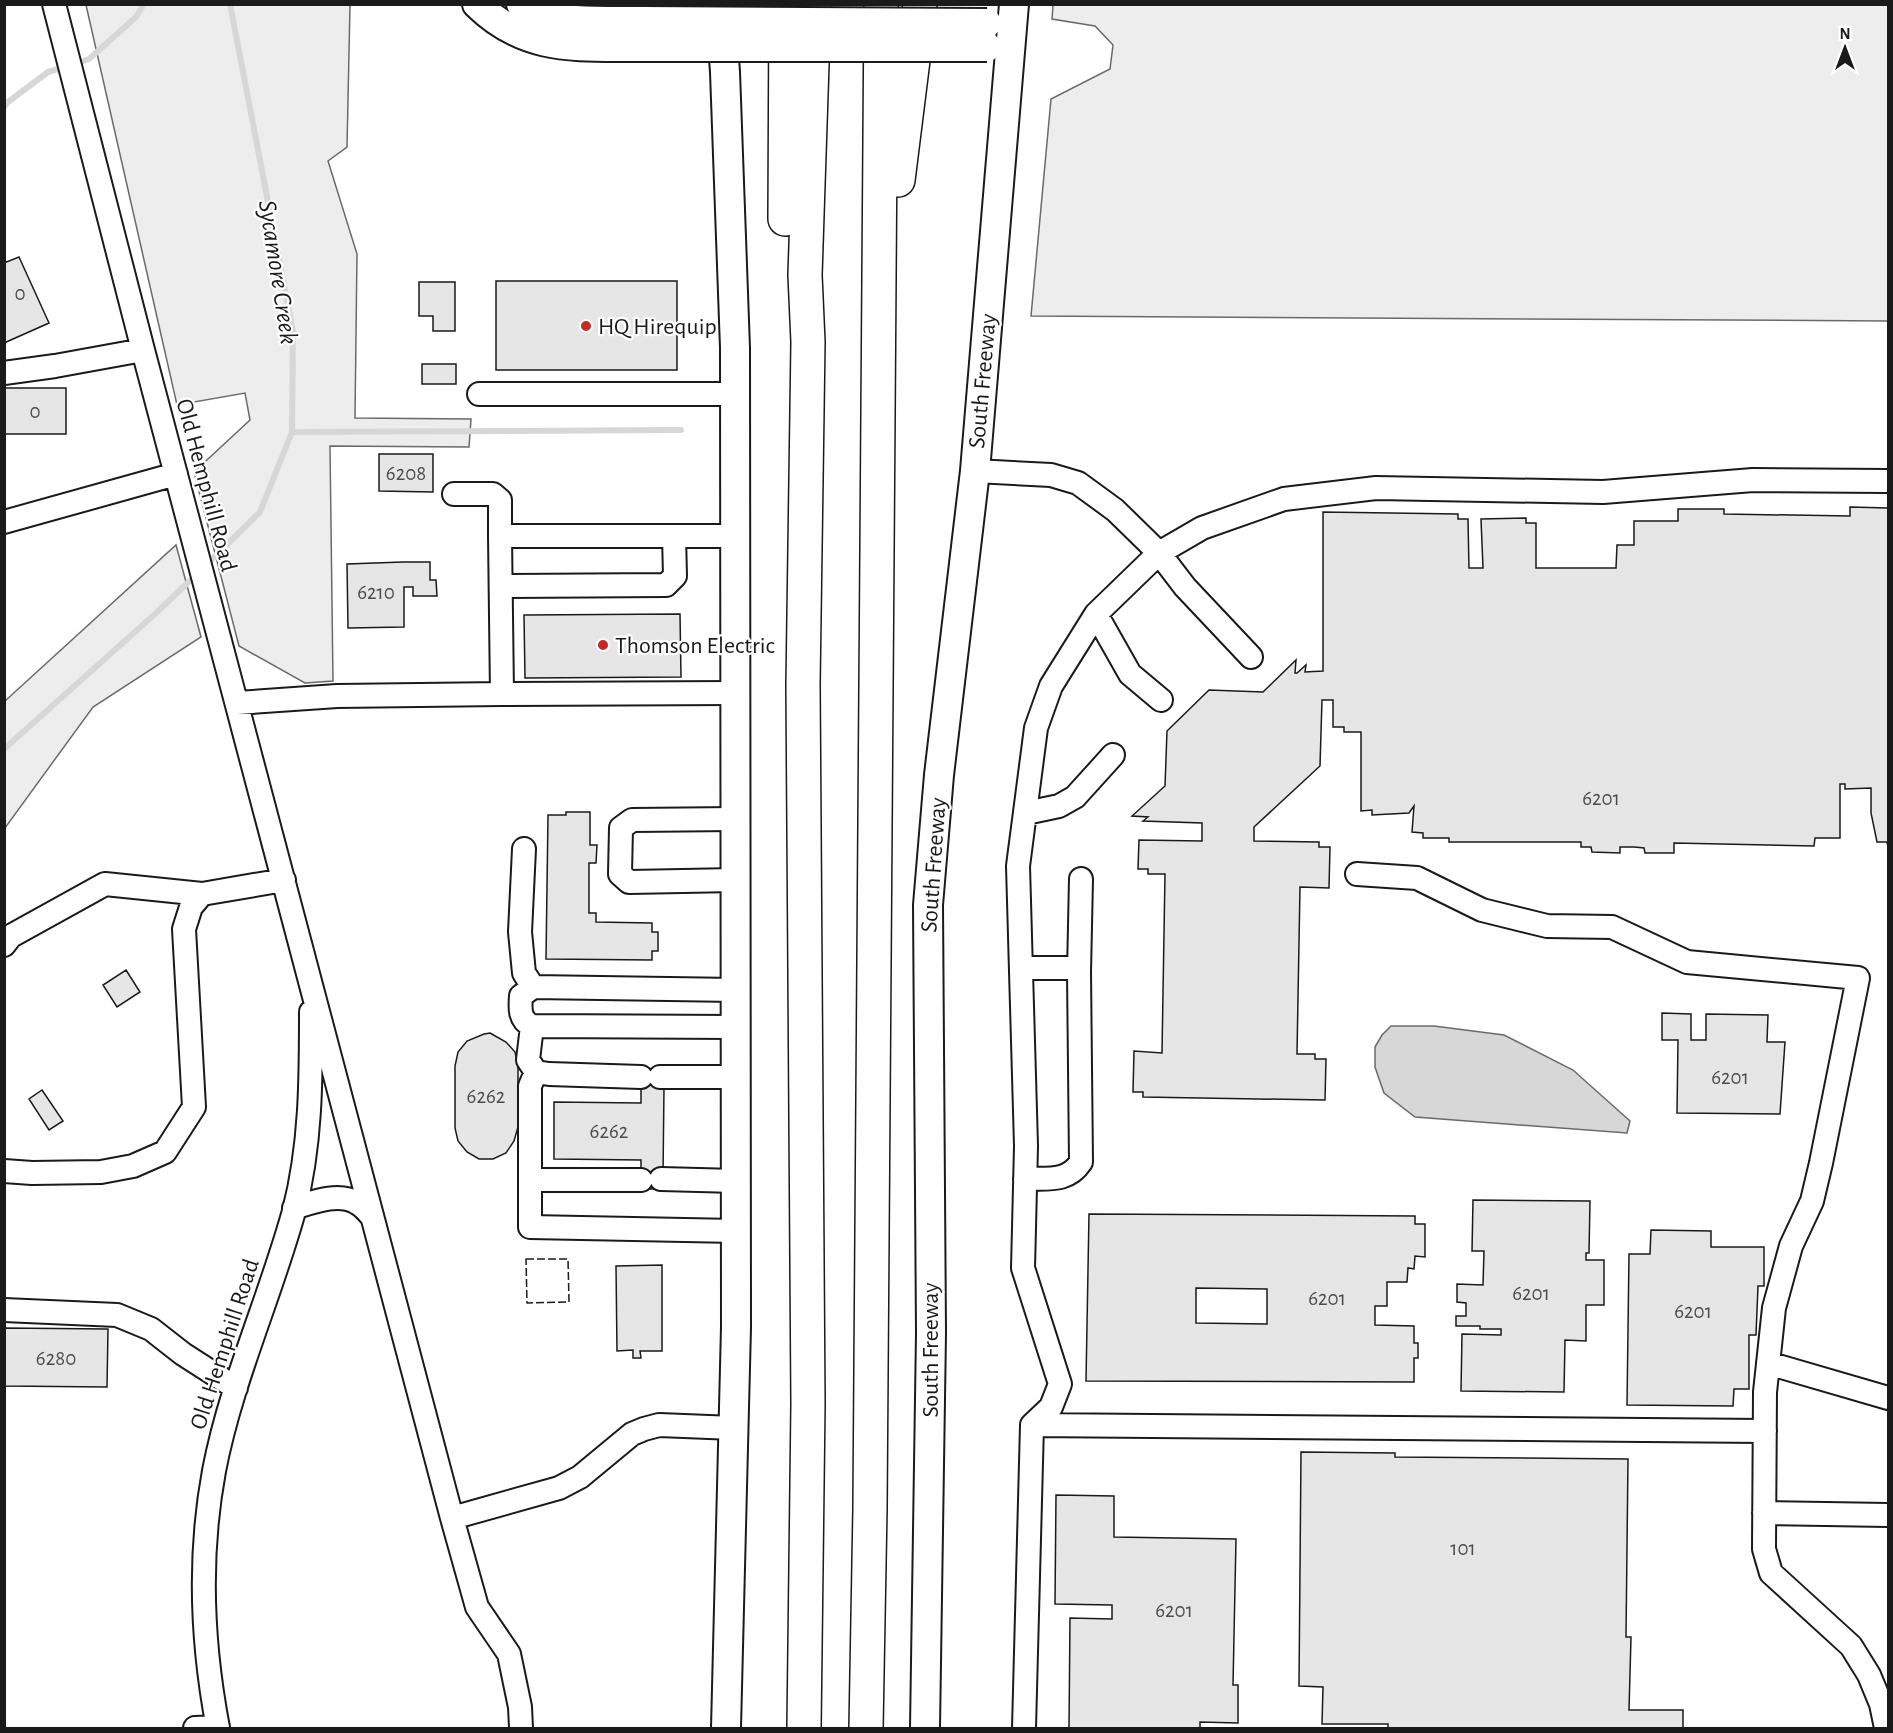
<svg xmlns="http://www.w3.org/2000/svg" width="1893" height="1733" font-family="'Alegreya Sans',sans-serif">
	<style>
		.built { fill: #ededed; stroke: #6a6a6a; stroke-width: 1.5 }
		.water { fill: #d7d7d7; stroke: #6a6a6a; stroke-width: 1.5 }
		.lines { fill: none; stroke-linecap: round; stroke-linejoin: round }
		.stream { stroke: #d7d7d7; stroke-width: 6 }
		.building { fill: #e6e6e6; stroke: #1a1a1a; stroke-width: 1.5; fill-rule: evenodd }
		.minor-casing { stroke: #1a1a1a; stroke-width: 26 }
		.major-casing { stroke: #1a1a1a; stroke-width: 32 }
		.highway-casing { stroke: #1a1a1a; stroke-width: 36 }
		.minor { stroke: #fff; stroke-width: 22 }
		.major { stroke: #fff; stroke-width: 28 }
		.highway { stroke: #fff; stroke-width: 33 }
		.major-bridge-casing { stroke: #1a1a1a; stroke-width: 32; stroke-linecap: butt }
		.major-bridge { stroke: #fff; stroke-width: 28 }
		.fence { stroke: #1a1a1a; stroke-width: 1.5; stroke-dasharray: 8 3; stroke-linecap: butt }
		.poi-dot { fill: #c62828; stroke: #fff; stroke-width: 2 }
		.labels { text-anchor: middle; stroke-width: 4.5; stroke-linejoin: round; paint-order: stroke }
		.number-label { font-size: 21px; fill: #4d4d4d }
		.poi-label { font-size: 24px; fill: #1a1a1a; stroke: #fff; text-anchor: start }
		.street-label { font-size: 24px; fill: #1a1a1a; stroke: #fff }
		.water-label { font-size: 26px; font-style: italic; fill: #1a1a1a; stroke: #fff }
	</style>
	<rect width="100%" height="100%" fill="#fff"/>
	<path class="built" d="M86,5H350L347,147L328,161L357,254L355,418L471,419L469,447L330,446L333,681L305,683L239,646L194,472L250,420L245,393L177,405Z
		M1053,5H1888V321L1031,316L1051,99L1110,69L1113,45L1095,26L1052,19Z
		M176,545L201,637L93,707L5,828V701Z"/>
	<path class="water" d="M1391,1026H1434L1504,1035L1573,1070L1630,1121L1627,1133L1415,1117L1384,1093L1375,1067V1047L1382,1035Z"/>
	<g class="lines">
		<path class="stream" d="M75,64L89,59L136,17L144,4
			M4,107L8,102L48,72L65,67
			M292,432L681,430
			M204,567L260,512L292,432L293,332L230,4
			M4,749L155,614L197,574"/>
	</g>
	<path class="building" d="M19,257L49,323L4,343V263Z
		M496,281H677V370H496Z
		M419,282H455V331H433V316H419Z
		M422,364H456V384H422Z
		M4,388H66V434H4Z
		M379,454H433V492L379,491Z
		M1850,507L1888,508V847L1887,842H1877L1871,813V788L1845,789V784H1840V838H1815L1814,846L1674,843V853H1645L1644,848L1634,847H1620V853L1592,852L1591,847H1581V842H1449V838H1423V833L1412,832L1414,806L1409,813L1372,815V810L1361,811V732H1344V727H1333V700H1322L1320,766L1254,827V841L1319,842V847H1330L1329,888L1300,887L1297,1054H1315V1059H1326L1325,1100L1143,1097V1092H1133L1134,1051L1162,1053L1165,874H1148V869H1138L1139,840L1202,841V823L1143,821L1148,817L1132,816L1165,786L1167,731L1209,690L1263,692L1296,660L1295,673H1297L1306,665L1305,672L1323,671V512L1458,514V519H1468L1469,568H1483L1481,519L1526,518V523H1536V568H1616L1617,545H1634V521H1678V509H1724V514L1850,516Z
		M403,562H430V580H436L437,596H413V587H404V627L348,628L347,564Z
		M680,614L681,677L525,678L524,615Z
		M566,812H590V845H597L596,863H589V913H596V922L652,923V932H658V951H652V960L546,959L548,815H566Z
		M126,970L140,992L117,1007L103,985Z
		M1662,1013L1691,1014V1040H1706V1014L1768,1015L1767,1042H1785L1780,1114L1677,1113L1678,1040H1662Z
		M490,1033L506,1042L515,1052L518,1065V1127L514,1141L506,1153L493,1159H479L467,1152L458,1141L455,1128V1066L458,1052L467,1041L484,1034Z
		M641,1074L664,1087L663,1178L661,1189H641V1160L554,1159V1102L641,1103Z
		M42,1090L63,1121L49,1130L29,1099Z
		M1473,1200L1590,1201L1589,1253H1586V1260H1604V1305H1586V1341L1565,1340L1564,1392L1461,1391L1462,1334L1501,1335V1329H1480V1326H1456V1316H1466V1303L1457,1302V1284L1483,1285L1484,1251H1472Z
		M1089,1214L1415,1216V1224H1425V1257L1415,1256L1414,1269L1408,1268L1407,1282H1387V1306H1375V1325L1414,1326V1343H1418V1358H1414V1382L1086,1381ZM1196,1288L1267,1289V1324L1196,1323Z
		M1651,1230L1711,1231V1247H1764V1286H1758L1756,1335H1749V1389H1734L1733,1406L1627,1405L1629,1254H1650Z
		M662,1265V1351H640L641,1358H633V1350L617,1351L616,1266Z
		M4,1328L108,1329L107,1387L4,1386Z
		M1301,1452L1395,1453V1457L1628,1459L1626,1637H1631L1629,1710H1683V1728H1388V1724H1322L1323,1687L1299,1686Z
		M1056,1495L1114,1496V1537L1236,1539L1233,1685H1238V1723L1200,1722V1728H1069L1070,1618L1112,1619V1605L1055,1604Z"/>
	<g class="lines">
		<defs>
			<path id="minor" d="M54,4L143,350L452,1518L477,1607L509,1654L520,1707L521,1728
				M4,373L55,366L143,350
				M479,394H735
				M975,471L1051,475L1078,483L1115,510L1159,553L1185,587L1251,657
				M454,494H493L500,500V536
				M4,522L176,474
				M735,536H500L502,694L735,693
				M501,586L666,585L675,576L674,536
				M1096,614L1130,674L1161,700
				M237,703L337,696L502,694
				M1026,813L1059,806L1075,797L1113,755
				M735,819L632,820L621,828L620,874L629,882L736,880
				M524,849L520,932L524,973L533,987
				M1357,874L1417,878L1482,910L1547,926L1612,927L1687,962L1858,978L1821,1163L1812,1201L1791,1246L1774,1308L1765,1392L1764,1549L1771,1573L1851,1646L1869,1675L1881,1704L1886,1728
				M4,945L11,936L105,884L202,894L284,880
				M1021,968H1079
				M532,1026C519,1020 520,1008 521,996L533,987L736,990
				M536,1072L530,1086V1227L736,1231
				M641,1077L549,1074L536,1072L528,1060L532,1026L736,1027
				M660,1077H736
				M4,1171L32,1173L101,1172L133,1166L165,1152L194,1107L184,929L191,907L202,894
				M661,1179L736,1181
				M1025,1179C1047,1178 1067,1183 1081,1162L1079,972L1081,879
				M530,1180H641
				M294,1208C313,1202 339,1192 357,1203C363,1206 368,1212 372,1217
				M4,1310L117,1315L151,1329L183,1354L236,1388
				M1768,1363L1888,1398
				M1032,1425L1765,1431
				M1764,1513L1888,1515
				M452,1518L559,1488L580,1477L632,1434L644,1429L659,1425L734,1428
				M195,1728L218,1727
				M218,1728C202,1644 198,1557 214,1471C231,1382 270,1298 294,1211C311,1145 311,1080 311,1012
				M1024,1728L1032,1425L1051,1407L1060,1384L1023,1268L1026,1146L1018,866L1036,728L1051,686L1096,614L1159,553L1202,528L1284,499L1376,488L1603,492L1753,480L1888,481"/>
			<path id="major" d="M477,4C527,53 578,46 642,47
				M521,4C556,26 602,20 642,21
				M720,4L725,72L735,348L736,1327L726,1728
				M925,1728L931,1333L928,905L939,775L975,471L1014,4"/>
			<path id="highway" d="M898,180L920,4
				M785,219L786,4
				M804,1728L808,1404L803,685L808,342L805,275L814,4
				M866,1728L870,1508L881,4"/>
		</defs>
		<use href="#minor" class="minor-casing"/>
		<use href="#major" class="major-casing"/>
		<use href="#highway" class="highway-casing"/>
		<use href="#minor" class="minor"/>
		<use href="#major" class="major"/>
		<use href="#highway" class="highway"/>
		<defs>
			<path id="major-bridge" d="M642,21L987,23
				M642,47H987"/>
		</defs>
		<use href="#major-bridge" class="major-bridge-casing"/>
		<use href="#major-bridge" class="major-bridge"/>
		<path class="fence" d="M526,1259H568L569,1302L527,1303Z"/>
	</g>
	<g class="poi-dot">
		<circle cx="586" cy="326" r="6"/>
		<circle cx="603" cy="645" r="6"/>
	</g>
	<g class="labels">
		<g class="number-label">
			<text x="20" y="300">0</text>
			<text x="35" y="418">0</text>
			<text x="406" y="480">6208</text>
			<text x="376" y="599">6210</text>
			<text x="1601" y="805">6201</text>
			<text x="1730" y="1084">6201</text>
			<text x="486" y="1103">6262</text>
			<text x="609" y="1138">6262</text>
			<text x="1531" y="1300">6201</text>
			<text x="1327" y="1305">6201</text>
			<text x="1693" y="1318">6201</text>
			<text x="56" y="1365">6280</text>
			<text x="1463" y="1555">101</text>
			<text x="1174" y="1617">6201</text>
		</g>
		<g class="poi-label">
			<text x="598" y="334">HQ Hirequip</text>
			<text x="615" y="653">Thomson Electric</text>
		</g>
		<g class="street-label">
			<text transform="translate(982 381) rotate(-85)" y="8">South Freeway</text>
			<text transform="translate(207 485) rotate(75)" y="8">Old Hemphill Road</text>
			<text transform="translate(933 865) rotate(-86)" y="8">South Freeway</text>
			<text transform="translate(224 1344) rotate(-72)" y="8">Old Hemphill Road</text>
			<text transform="translate(930 1350) rotate(-90)" y="8">South Freeway</text>
		</g>
		<g class="water-label">
			<text transform="translate(279 272) rotate(81)" y="9">Sycamore Creek</text>
		</g>
	</g>
	<rect width="1893" height="1733" fill="none" stroke="#1a1a1a" stroke-width="12"/>
	<g transform="translate(1845 48)" stroke="#ffffff" stroke-width="4.5" paint-order="stroke">
	<path d="M0-4.5L10 22L0 15L-10 22Z" fill="#1a1a1a"/>
	<text y="-9" font-size="16" font-weight="bold" text-anchor="middle" fill="#1a1a1a">N</text>
	</g>
</svg>
